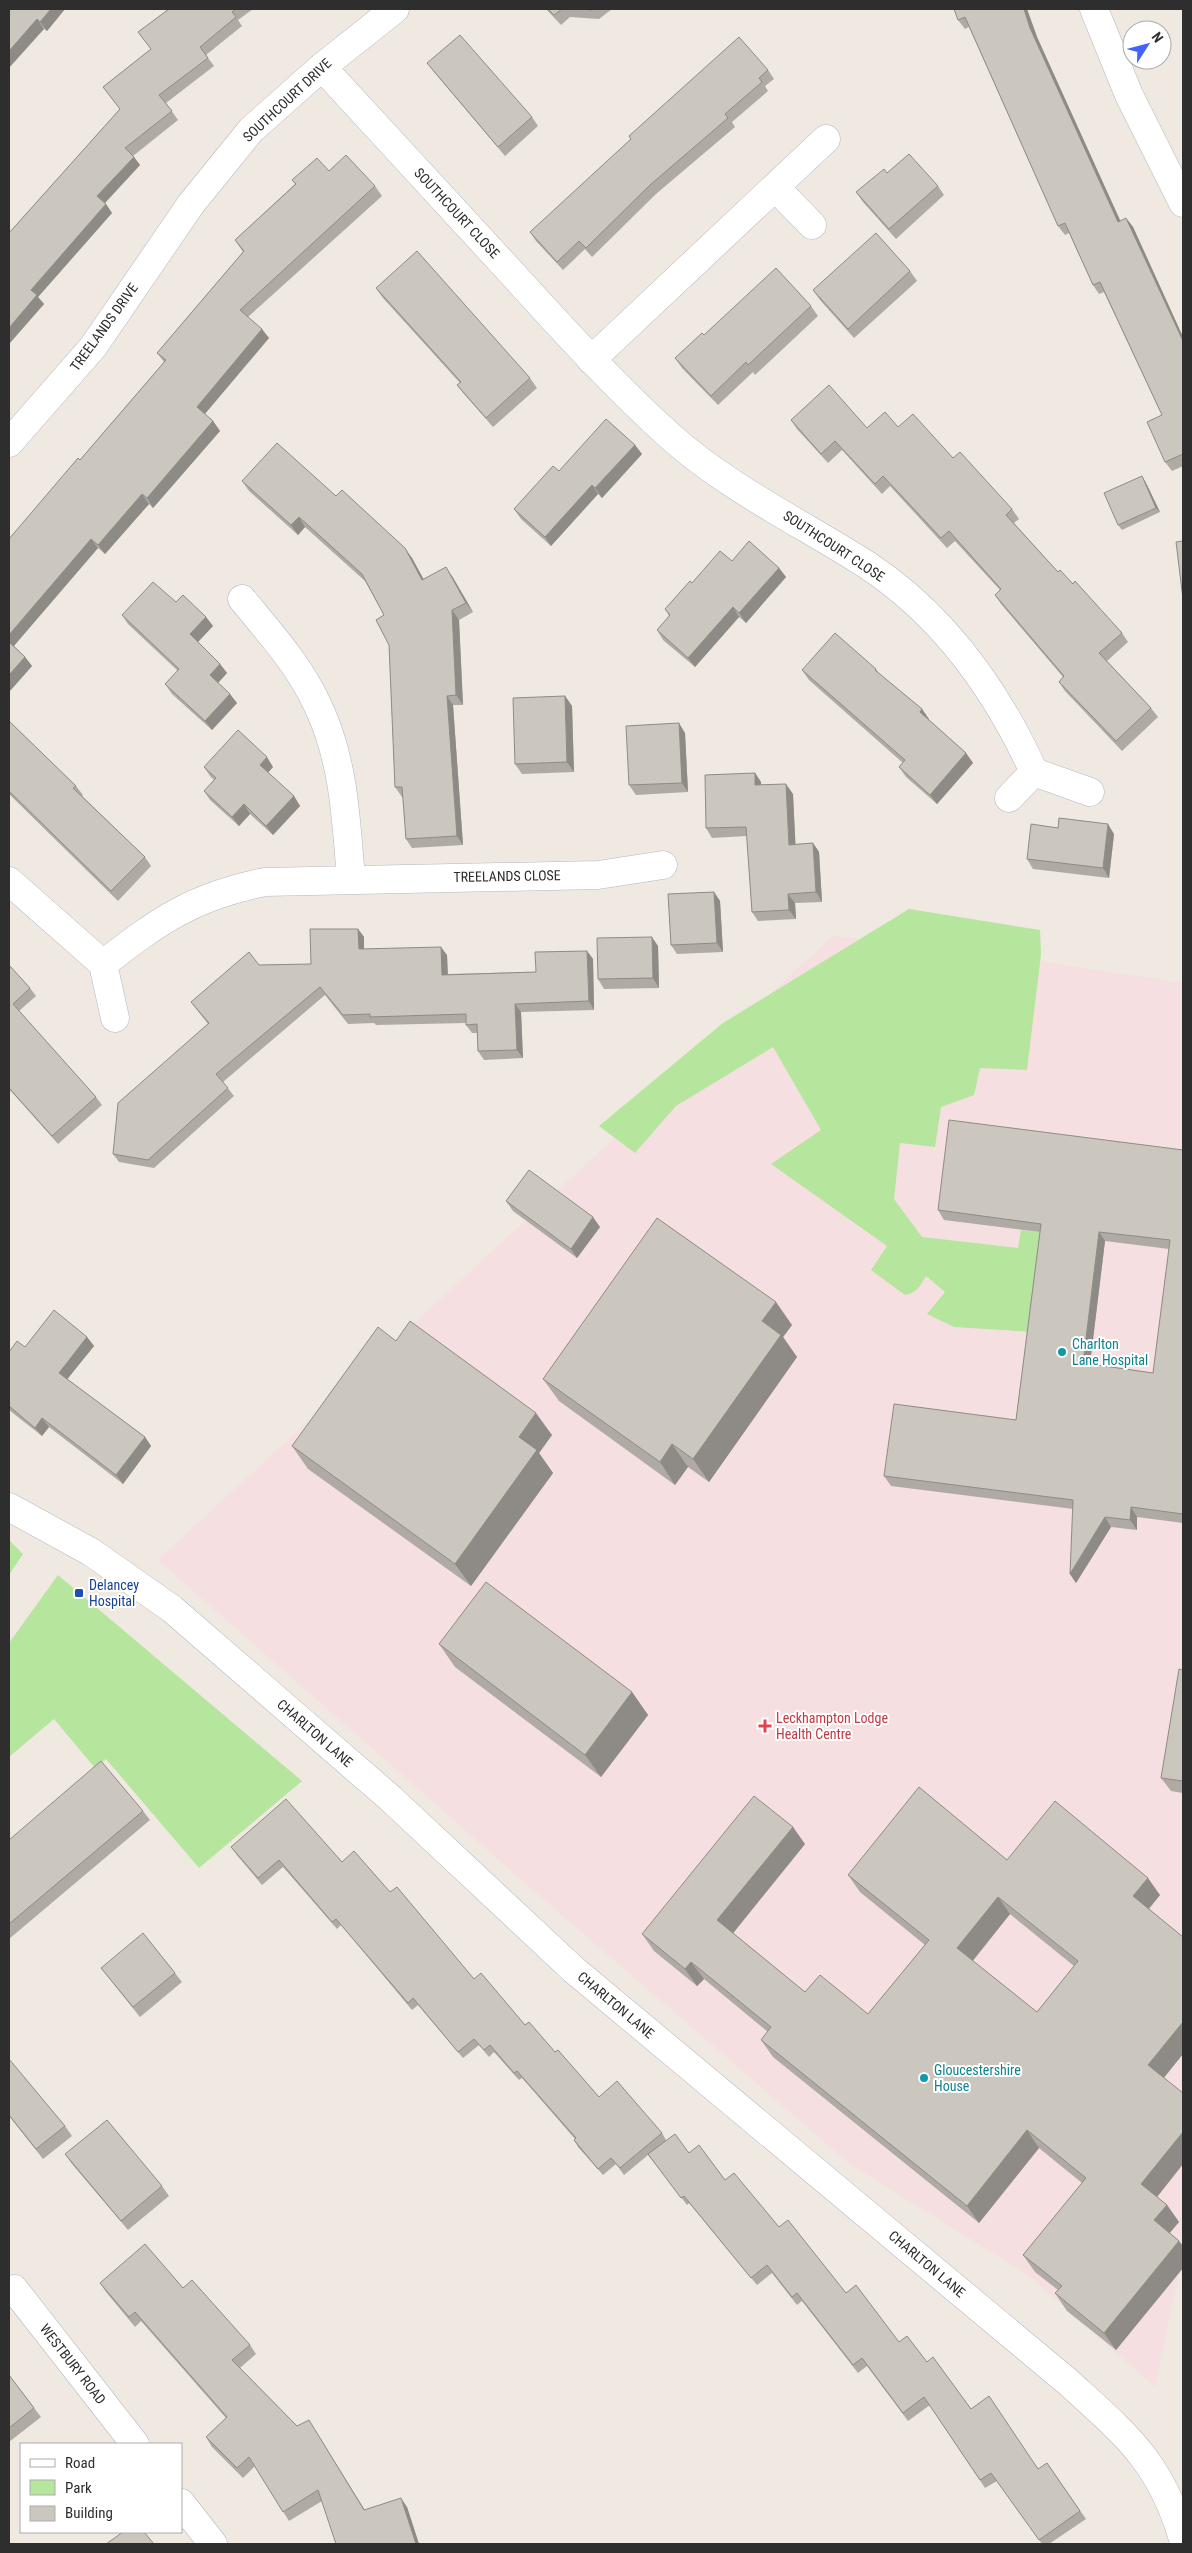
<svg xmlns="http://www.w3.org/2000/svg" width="1192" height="2553" font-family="'Roboto Condensed',sans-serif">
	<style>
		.medical { fill: #f5dfe0 }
		.green { fill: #b6e59e }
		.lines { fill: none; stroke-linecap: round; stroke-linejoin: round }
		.minor-casing { stroke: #b4b7c1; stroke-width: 29 }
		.minor { stroke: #fff; stroke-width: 28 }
		.wall { fill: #afaba4; fill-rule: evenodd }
		.shaded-wall { fill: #8e8b86 }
		.building { fill: #cbc7bf; stroke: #8e8b86; fill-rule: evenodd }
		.culture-dot { fill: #0f9aa8; stroke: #fff; stroke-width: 2 }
		.transit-dot { fill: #1a4fb4; stroke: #fff; stroke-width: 2 }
		.health-dot { fill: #e0444e; stroke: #fff; stroke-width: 2 }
		.labels { text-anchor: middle; stroke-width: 4; stroke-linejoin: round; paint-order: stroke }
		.street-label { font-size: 14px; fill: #2e2e2e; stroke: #fff }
		.culture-label { font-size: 14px; fill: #0d838f; stroke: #fff; text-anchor: start }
		.transit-label { font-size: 14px; fill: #164399; stroke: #fff; text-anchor: start }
		.health-label { font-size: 14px; fill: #be3a42; stroke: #fff; text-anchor: start }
	</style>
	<rect width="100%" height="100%" fill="#efe9e1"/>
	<path class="medical" d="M833,936L945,947L1183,983V2256L1155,2387L1028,2275L850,2164L534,1891L158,1560Z"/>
	<path class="green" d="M909,909L1040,930L1041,954L1027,1070L980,1068L974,1095L941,1107L935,1147L900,1143L894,1199L922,1237L1018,1248L1021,1230L1048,1233L1035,1332L954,1327L927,1314L945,1292L926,1276C920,1286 917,1293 905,1295L871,1270L887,1246L771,1164L821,1130L773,1047L676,1106L635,1153L599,1126L723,1023Z
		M9,1540L23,1554L9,1575Z
		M58,1575L302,1781L199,1868L106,1759L95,1768L54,1719L9,1757V1643Z"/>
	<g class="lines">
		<defs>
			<path id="minor" d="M1094,9L1129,95L1183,203
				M322,67C384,134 446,202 508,269C561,327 613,385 671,437C728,488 803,524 867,565C943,615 997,691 1034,772L1090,792
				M775,187L812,225
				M591,360L826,139
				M9,443L93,347L191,204L251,130L322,67L395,9
				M242,599C269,632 299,665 317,704C344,759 346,819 351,879
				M1009,798L1034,772
				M9,881L103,964C160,920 192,897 265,882L598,875L663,865
				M103,964L115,1018
				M9,1507L91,1552L172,1609L390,1798L574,1970L1068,2382C1126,2435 1160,2461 1183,2539
				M9,2293L14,2289L135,2444
				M181,2503L213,2544"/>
		</defs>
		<use href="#minor" class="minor-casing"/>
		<use href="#minor" class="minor"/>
	</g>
	<path class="wall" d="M9,9H65L47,31L44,29Z
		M169,9H253L238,20L242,26L206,55L214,66L166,103L178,120L133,156L140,165L105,203L112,213L38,297L44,304L9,344V233L120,109L103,87L151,49L138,32Z
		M546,9H612L599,19L570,17L561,25Z
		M954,9H1027L1037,37L1120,221L1126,218L1133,227L1183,337V466L1172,471L1165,462L1162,415L1104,292L1099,294L1093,285L1069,233L1065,235L1058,226L969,27L965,29L958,20Z
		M427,63L532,117L538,126L505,156L434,72Z
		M768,70L774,79L765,86L768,91L732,122L735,127L656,194L592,257L585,249L563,270L536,241L530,232Z
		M329,171L375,186L382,196L248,317L269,338L205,414L213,421L220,431L153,508L149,504L105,554L98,548L14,646L25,657L32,666L9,692V539L80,460L164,362L157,353L243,252L235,240L295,184L292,180Z
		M887,173L938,186L944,195L896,239L863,202L856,192Z
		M910,271L917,281L854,338L820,300L813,290Z
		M376,288L530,378L537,388L493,427L464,394L457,385L460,383L383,298Z
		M811,306L818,316L755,375L753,372L718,405L682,368L675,358L704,335Z
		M791,420L867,428L898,427L953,458L1012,509L1019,519L1014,523L1058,572L1073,584L1122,633L1128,642L1107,661L1151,708L1158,717L1122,751L1065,691L1059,682L1063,677L1001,604L995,595L1000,590L955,541L947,548L890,486L882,494L842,450L828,463L797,429Z
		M635,445L642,454L602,498L598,494L551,546L521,519L514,509L559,471Z
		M242,481L336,496L412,558L423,579L452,576L473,612L459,620L463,705H453L463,845L412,848L406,839L403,797H402L395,787L389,645L384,615L365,581L305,527L298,535L249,491Z
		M1145,481L1160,512L1122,530L1118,525Z
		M732,561L779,568L786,577L746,623L739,617L695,667L663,640L657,630L669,616L665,609L692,583Z
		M176,602L206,617L213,626L198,642L220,664L227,673L218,683L237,703L212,730L172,694L165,684L178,671L128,624L122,615Z
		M876,669L880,675L922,709L928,719L966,753L973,763L937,804L906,777L899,767L903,763L809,680L802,670Z
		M565,696L572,706L574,772L522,774L515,764Z
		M9,721L76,786L83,795L82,796L145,857L151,866L118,901L9,794Z
		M685,733L688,792L636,795L629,785Z
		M204,767H273L268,773L294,796L300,806L273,835L250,814L239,826L210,800L204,791L214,780L210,776Z
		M755,773L761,782V785L793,794L795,844L813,843L819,852L822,902L795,903L796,919L758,921L752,912L747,836L712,838L706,828Z
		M1114,834L1109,878L1033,869L1027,859Z
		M714,892L720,901L723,952L677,954L671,945Z
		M358,929L364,937V949L447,955L448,974L536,972L587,951L593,959L594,1010L521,1012L523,1058L484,1060L478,1051L477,1033H472L466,1025V1023L376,1025L374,1023L348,1024L325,995L223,1082L234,1096L154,1168L119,1162L113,1154L208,1024L197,1010L191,1002L259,965L311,964Z
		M658,946L659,988L604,989L598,979Z
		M9,965L30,988L36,996L19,1011L96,1097L102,1105L58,1144L9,1089Z
		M1183,1150V1523L1137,1517V1530L1111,1527L1076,1583L1070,1574L1073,1509L891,1486L884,1476L1016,1420L1040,1232L944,1220L938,1210ZM1105,1241L1169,1249L1153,1373L1090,1364Z
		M506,1201L600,1227L577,1258L513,1211Z
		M792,1325L783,1337L797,1357L709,1482L688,1467L675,1485L559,1401L543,1379Z
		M87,1337L94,1346L67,1379L145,1437L151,1446L123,1484L49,1427L42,1436L9,1410V1352L25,1347Z
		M396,1341L552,1435L539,1453L553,1473L471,1586L308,1469L292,1446Z
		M439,1644L632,1692L648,1715L601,1777L455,1667Z
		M1183,1670V1793L1171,1791L1161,1778Z
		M143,1811L150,1820L9,1939V1840Z
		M805,1844L733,1933L805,1992L868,2014L925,1945L860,1892L848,1875L1007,1860L1160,1895L1149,1909L1183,1937V2054L1164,2078L1183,2093V2164L1157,2197L1167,2205L1179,2222L1170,2233L1179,2241L1183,2246V2268L1116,2350L1067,2311L1055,2293L1058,2290L1035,2272L1023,2255L1082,2183L1039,2148L979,2223L773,2057L761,2040L768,2032L704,1979L697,1986L654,1951L642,1934ZM1010,1914L1074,1966L1037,2012L973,1961Z
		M231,1847L342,1862L390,1892L474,1979L555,2052L599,2097L662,2133L666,2140L689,2153L725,2180L779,2227L846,2293L899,2342L927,2362L971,2409L1038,2469L1047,2463L1086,2519L1049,2544H1042L997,2481L985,2488L930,2405L908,2421L867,2366L858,2373L802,2301L797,2305L772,2273L757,2285L689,2203L687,2205L648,2155L624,2175L616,2164L603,2175L578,2147L574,2140L575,2139L522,2078L519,2080L494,2052L489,2057L479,2045L463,2058L418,2005L412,2010L341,1925L337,1929L283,1867L262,1885L236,1854Z
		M101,1968L175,1973L182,1982L140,2017L108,1977Z
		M9,2060L65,2126L72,2136L43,2159L9,2116Z
		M65,2154L162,2186L169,2196L128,2230L72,2164Z
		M100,2283L183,2288L250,2345L256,2354L240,2368L297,2426L315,2430L365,2510L407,2507L419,2544L322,2501L289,2521L255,2466L243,2478L212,2447L206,2437L226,2418L141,2321L135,2327L106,2292Z
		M9,2375L41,2417L9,2442Z"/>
	<path class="shaded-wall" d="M51,9H65L47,31L40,22Z
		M1024,9H1027L1037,37L1125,231L1118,222L1030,28Z
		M37,19L44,29L9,68V51Z
		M134,157L140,165L103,205L97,196Z
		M106,204L112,213L38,297L44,304L9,344V328L31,290Z
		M1126,218L1133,227L1183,337V341Z
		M262,329L269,338L203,416L197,407Z
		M213,421L220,431L153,508L147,498Z
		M635,445L642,454L602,498L595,488Z
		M1142,476L1145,481L1160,512L1156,508Z
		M592,485L598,494L551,546L545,537Z
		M142,494L149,504L105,554L98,545Z
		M299,517L305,527L298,535L291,525Z
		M91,539L98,548L12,648L9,644V635Z
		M405,548L412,558L429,589L422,580Z
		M446,567L452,576L473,612L466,603Z
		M779,568L786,577L746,623L739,613Z
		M733,607L739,617L695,667L688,658Z
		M452,610L459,620L463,705L456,695Z
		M206,617L213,626L196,644L190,634Z
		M25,657L32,666L9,692V675Z
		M220,664L227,673L217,684L210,675Z
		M230,694L237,703L212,730L205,721Z
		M447,696L453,705L463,845L457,836Z
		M565,696L572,706L574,772L567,762Z
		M922,709L929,719L927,721L920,712Z
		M679,723L685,733L688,792L682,783Z
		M966,753L973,763L937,804L930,795Z
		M267,757L273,767L266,774L260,765Z
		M755,773L761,782L762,795L755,785Z
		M786,784L793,794L796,854L789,845Z
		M294,796L300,806L273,835L266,826Z
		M244,804L250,814L239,826L232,817Z
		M1108,824L1114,834L1109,878L1103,868Z
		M813,843L819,852L822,902L816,892Z
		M714,892L720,901L723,952L717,943Z
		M788,894L795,903L796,919L789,910Z
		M358,929L364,937V957L359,949Z
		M652,937L658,946L659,988L653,978Z
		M441,947L447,955L448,983L442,975Z
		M587,951L593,959L594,1010L589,1001Z
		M515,1004L521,1012L523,1058L517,1050Z
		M593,1217L600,1227L577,1258L571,1249Z
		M1099,1232L1105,1241L1089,1372L1083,1363Z
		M776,1302L792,1325L783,1337L797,1357L709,1482L693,1459L762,1321Z
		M87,1337L94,1346L65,1382L59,1373Z
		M536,1413L552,1435L539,1453L553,1473L471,1586L455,1564L519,1437Z
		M42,1418L49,1427L42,1436L35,1428Z
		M145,1437L151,1446L123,1484L116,1475Z
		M672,1444L688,1467L675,1485L660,1462Z
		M1131,1507L1137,1517V1530L1130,1520Z
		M1105,1517L1111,1527L1076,1583L1070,1574Z
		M632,1692L648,1715L601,1777L585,1755Z
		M793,1827L805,1844L730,1937L717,1920Z
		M1148,1878L1160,1895L1145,1913L1133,1896Z
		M998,1897L1010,1914L969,1965L957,1948Z
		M691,1962L704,1979L697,1986L685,1969Z
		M1183,2022V2054L1160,2082L1148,2065Z
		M1027,2130L1039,2148L979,2223L967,2206Z
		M1183,2132V2164L1153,2202L1141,2184Z
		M1167,2205L1179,2222L1166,2237L1154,2220Z
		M1179,2241L1183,2246V2268L1116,2350L1104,2333Z
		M401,2498L407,2507L419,2544H416Z"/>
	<path class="building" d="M9,9H51L40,22L37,19L9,51Z
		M169,9H236L232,12L236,17L200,47L208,58L159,95L172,111L125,148L134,157L97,196L106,204L31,290L37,295L9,328V233L120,109L103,87L151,49L138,32Z
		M548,9H562L554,15Z
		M580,9H594L593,10Z
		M954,9H1024L1030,28L1118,222L1126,218L1183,341V454L1165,462L1147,422L1162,415L1100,282L1093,285L1065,223L1058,226L965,17L958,20Z
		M460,35L532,117L498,147L427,63Z
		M739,37L768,70L759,78L762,82L725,114L728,118L650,185L586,248L579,241L557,262L530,232L631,139L629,136Z
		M909,154L938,186L889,229L856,192L884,169L887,173Z
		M346,155L375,186L240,310L262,329L197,407L213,421L147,498L142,494L98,545L91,539L9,635V539L78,458L80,460L166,360L157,353L244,251L235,240L296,184L292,180L317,158L329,171Z
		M876,233L910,271L848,329L813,290Z
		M417,251L530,378L486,418L457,385L461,382L376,288Z
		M776,268L811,306L748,365L746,362L711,396L675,358L702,333L704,335Z
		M829,385L867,428L885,412L898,427L913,414L953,458L960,452L1012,509L1006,515L1058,572L1060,570L1073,584L1075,581L1122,633L1099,653L1151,708L1116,741L1059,682L1064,676L995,595L1001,589L949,531L941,538L883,476L875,484L835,441L821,454L791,420Z
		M606,419L635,445L595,488L592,485L545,537L514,509L553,466L559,471Z
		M277,443L336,496L342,490L405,548L422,580L446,567L466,603L452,610L456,695L447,696L457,836L406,839L402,787H395L389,645L376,620L384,615L362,574L299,517L291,525L242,481Z
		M1142,476L1156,508L1118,525L1104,493Z
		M749,541L779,568L739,613L733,607L688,658L657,630L670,615L665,609L690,581L692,583L720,551L732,561Z
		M1183,541V599L1176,542Z
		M153,582L176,602L183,595L206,617L190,634L220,664L210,675L230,694L205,721L165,684L179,669L122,615Z
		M835,633L876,669L875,670L922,709L920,712L966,753L930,795L899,767L905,760L802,670Z
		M9,642L25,657L9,675Z
		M565,696L567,762L515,764L513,698Z
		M9,721L76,786L73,788L145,857L111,891L9,791Z
		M679,723L682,783L629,785L626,726Z
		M238,730L267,757L260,765L294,796L266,826L244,804L232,817L204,791L216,778L204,767Z
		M755,773V785L786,784L789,845L813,843L816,892L788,894L789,910L752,912L746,827L706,828L705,775Z
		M1059,818L1108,824L1103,868L1027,859L1031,824L1058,828Z
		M714,892L717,943L671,945L668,894Z
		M310,929H358L359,949L441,947L442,975L536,972L535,952L587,951L589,1001L515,1004L517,1050L478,1051L477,1024L466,1025V1014L370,1017V1014L343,1015L320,987L216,1074L228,1088L148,1160L113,1154L118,1103L209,1023L191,1002L249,952L259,965L311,964Z
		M652,937L653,978L598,979L597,938Z
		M9,965L30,988L13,1004L96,1097L52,1136L9,1088V1051L10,1050L9,1049Z
		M949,1120L1183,1150V1514L1131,1507L1130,1520L1105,1517L1070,1574L1073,1500L884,1476L894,1404L1016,1420L1041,1224L938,1210ZM1099,1232L1170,1240L1153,1373L1083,1363Z
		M529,1170L593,1217L571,1249L506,1201Z
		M657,1218L776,1302L762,1321L781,1335L693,1459L672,1444L660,1462L543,1379Z
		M54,1310L87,1337L59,1373L145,1437L116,1475L42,1418L35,1428L9,1406V1352L17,1341L25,1347Z
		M410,1321L536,1413L519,1437L537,1450L455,1564L292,1446L378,1327L396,1341Z
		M486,1582L632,1692L585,1755L439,1644Z
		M1179,1669L1183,1670V1781L1161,1778Z
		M101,1761L143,1811L9,1924V1840Z
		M919,1787L1007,1860L1055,1801L1148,1878L1133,1896L1183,1937V2022L1148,2065L1183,2093V2132L1141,2184L1167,2205L1154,2220L1179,2241L1104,2333L1055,2293L1062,2286L1023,2255L1086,2178L1027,2130L967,2206L761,2040L771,2027L691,1962L685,1969L642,1934L754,1796L793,1827L717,1920L805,1992L820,1975L868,2014L929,1940L848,1875ZM998,1897L1078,1961L1037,2012L957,1948Z
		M286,1799L342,1862L354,1851L390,1892L397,1887L474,1979L481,1973L525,2025L529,2022L555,2052L558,2050L599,2097L617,2081L662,2133L620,2168L611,2158L598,2169L574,2140L576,2138L517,2071L514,2073L490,2045L484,2050L474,2039L458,2052L413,1998L408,2003L336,1919L332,1922L279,1860L258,1878L231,1847Z
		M143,1933L175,1973L133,2007L101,1968Z
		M9,2059L65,2126L36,2149L9,2115Z
		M107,2120L162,2186L121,2221L65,2154Z
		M675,2134L689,2153L699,2145L725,2180L734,2173L779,2227L788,2220L846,2293L856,2285L899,2342L907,2336L927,2362L933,2357L971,2409L989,2396L1038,2469L1047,2463L1080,2511L1039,2540L991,2473L980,2480L924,2397L903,2413L862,2358L853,2365L797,2293L792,2297L767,2265L751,2278L684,2196L681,2198L648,2154Z
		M145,2244L183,2288L192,2280L250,2345L232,2360L297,2426L309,2420L364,2510L401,2498L416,2544H336L318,2490L283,2512L249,2457L237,2468L206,2437L227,2417L135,2312L129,2317L100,2283Z
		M9,2375L34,2408L9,2428Z
		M123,2532H144L154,2544H106Z"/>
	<g class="culture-dot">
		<circle cx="1062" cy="1352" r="5"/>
		<circle cx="924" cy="2078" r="5"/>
	</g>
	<rect class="transit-dot" x="74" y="1588" width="10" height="10" rx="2.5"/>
	<path class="health-dot" d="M762.5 1718.5h5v5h5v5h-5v5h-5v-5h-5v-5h5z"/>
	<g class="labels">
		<g class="street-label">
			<text transform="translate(287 100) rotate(-43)" y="5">SOUTHCOURT DRIVE</text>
			<text transform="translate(457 213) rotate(47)" y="5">SOUTHCOURT CLOSE</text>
			<text transform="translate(104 327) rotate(-54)" y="5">TREELANDS DRIVE</text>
			<text transform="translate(834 546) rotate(33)" y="5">SOUTHCOURT CLOSE</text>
			<text transform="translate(507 876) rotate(-1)" y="5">TREELANDS CLOSE</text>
			<text transform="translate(315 1733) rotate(41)" y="5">CHARLTON LANE</text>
			<text transform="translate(616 2005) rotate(40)" y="5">CHARLTON LANE</text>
			<text transform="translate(927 2264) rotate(40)" y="5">CHARLTON LANE</text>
			<text transform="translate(73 2364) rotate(52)" y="5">WESTBURY ROAD</text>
		</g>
		<g class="culture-label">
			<text x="1072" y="1349">Charlton<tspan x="1072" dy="16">Lane Hospital</tspan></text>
			<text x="934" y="2075">Gloucestershire<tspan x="934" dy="16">House</tspan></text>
		</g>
		<g class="transit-label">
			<text x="89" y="1590">Delancey<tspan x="89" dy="16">Hospital</tspan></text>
		</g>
		<g class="health-label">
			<text x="776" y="1723">Leckhampton Lodge<tspan x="776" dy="16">Health Centre</tspan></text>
		</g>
	</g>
	<rect width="1192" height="2553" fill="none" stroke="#2e2e2e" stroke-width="20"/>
	<rect x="20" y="2443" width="162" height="90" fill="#ffffff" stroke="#ababab"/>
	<rect x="30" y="2459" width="25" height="8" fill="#ffffff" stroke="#ababab"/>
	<text x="65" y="2468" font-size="15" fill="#2e2e2e">Road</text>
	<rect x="30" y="2480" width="25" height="15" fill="#b6e59e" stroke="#ababab"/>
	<text x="65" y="2493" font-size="15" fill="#2e2e2e">Park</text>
	<rect x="30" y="2506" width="25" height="15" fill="#cbc7bf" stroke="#ababab"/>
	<text x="65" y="2518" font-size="15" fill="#2e2e2e">Building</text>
	<g transform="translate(1147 45) rotate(54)"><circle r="24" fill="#ffffff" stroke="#ababab"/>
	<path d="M0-4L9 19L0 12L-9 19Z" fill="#4264fb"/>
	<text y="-8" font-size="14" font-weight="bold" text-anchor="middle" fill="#2e2e2e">N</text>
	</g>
</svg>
